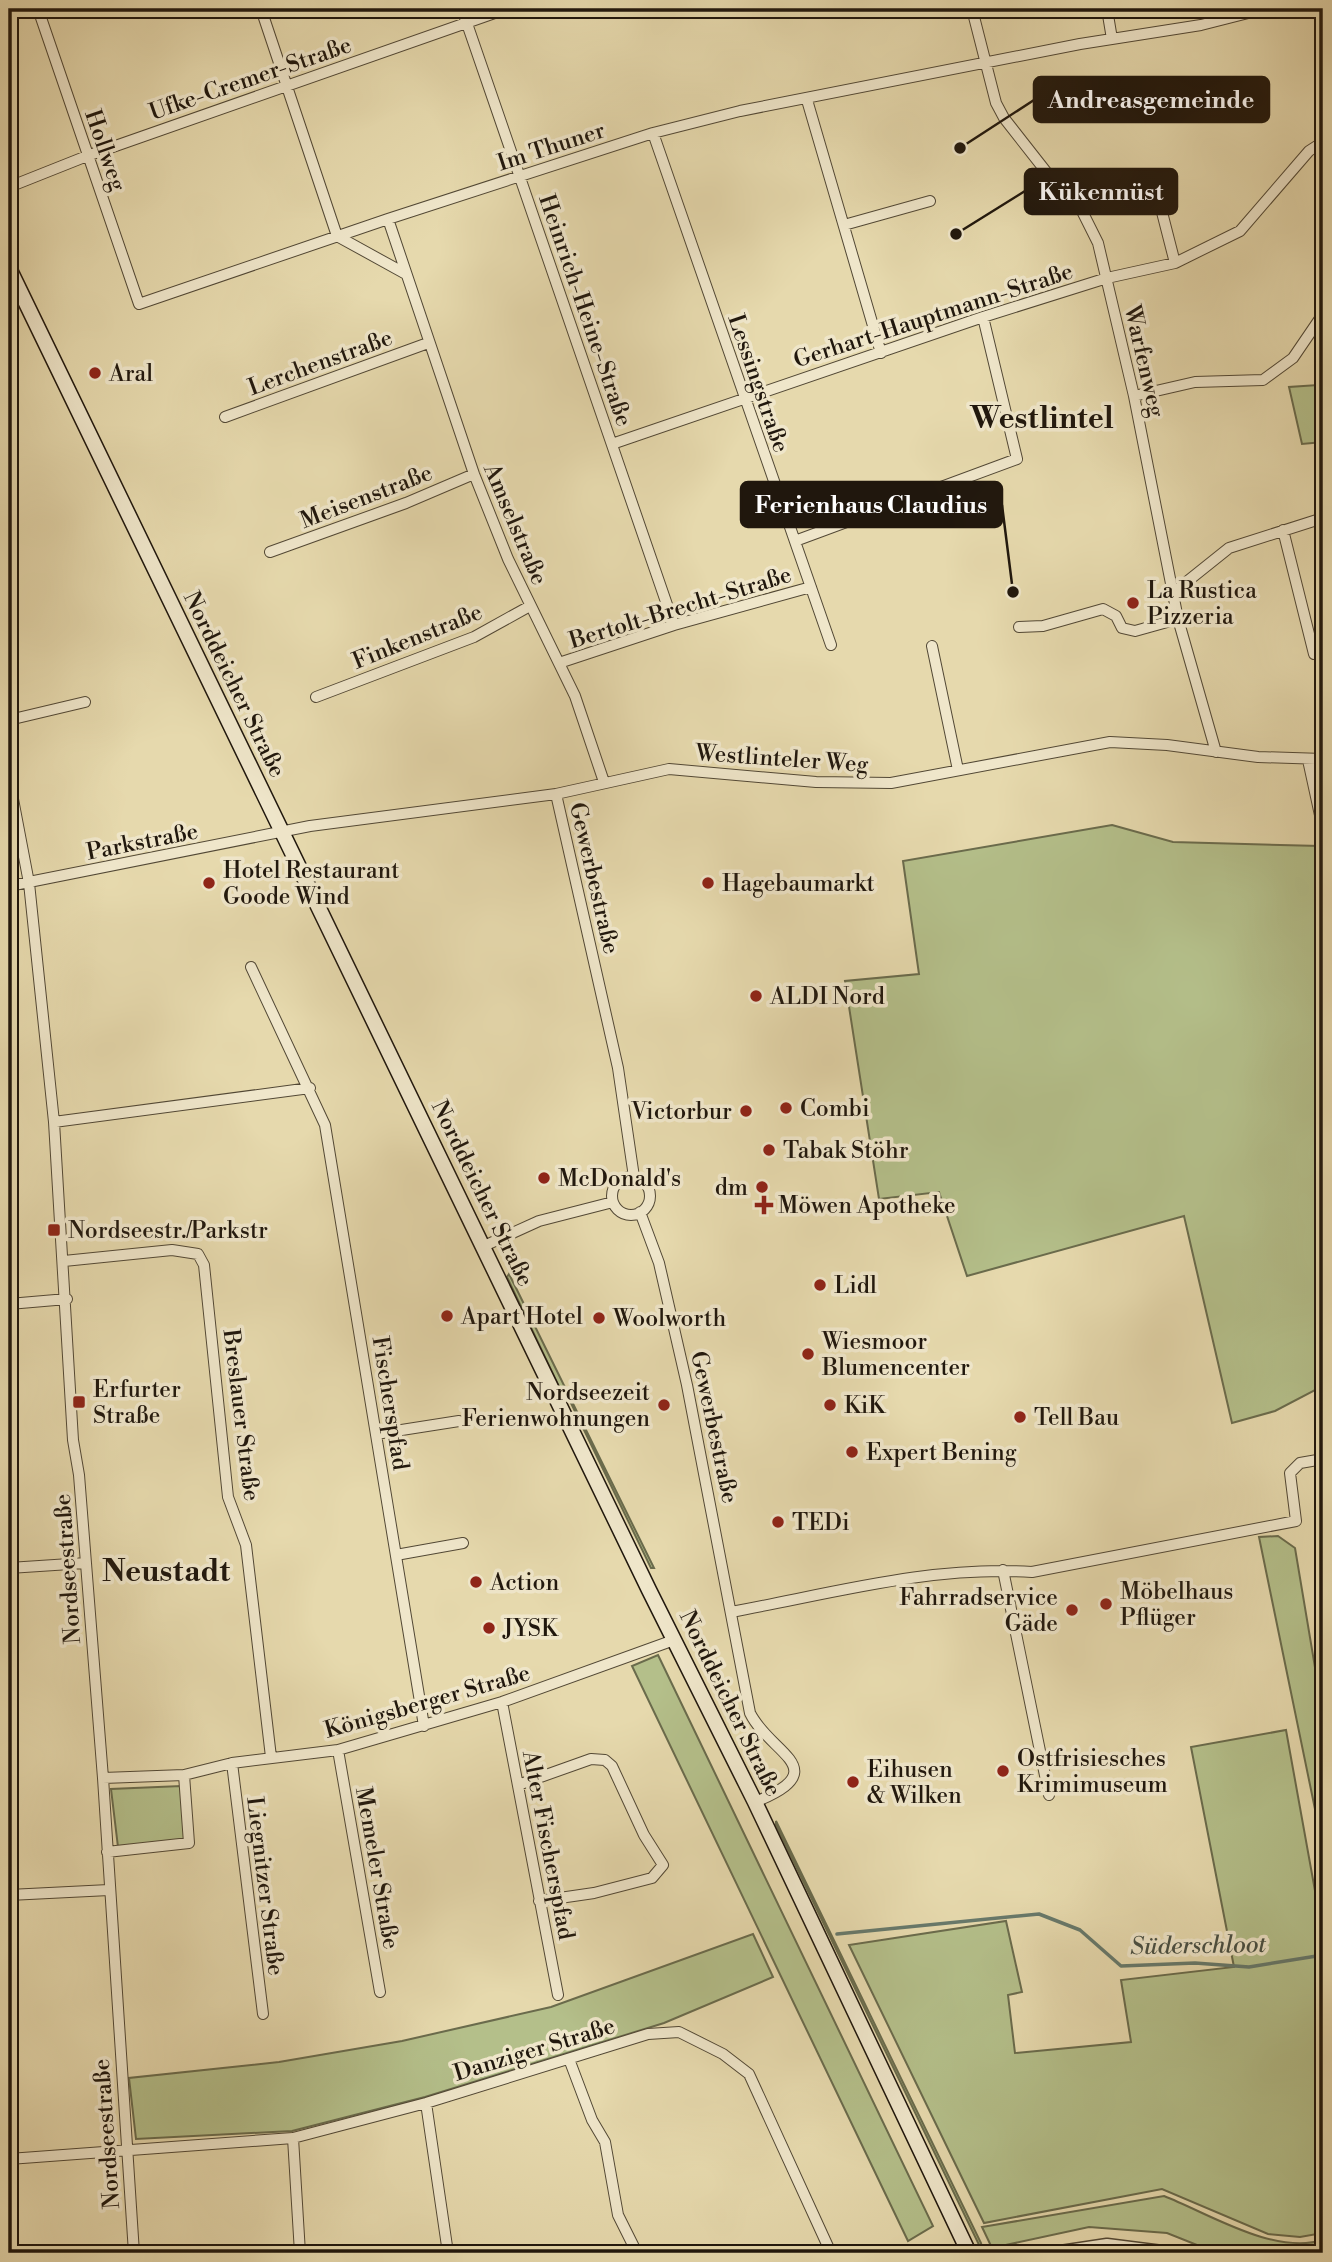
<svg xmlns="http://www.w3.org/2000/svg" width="1332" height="2262" font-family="'Libre Bodoni',serif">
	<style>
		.green { fill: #b4bf8a; stroke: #6a6b4c; stroke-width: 2 }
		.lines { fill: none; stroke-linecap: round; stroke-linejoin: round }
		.stream { stroke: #67796b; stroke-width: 3.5 }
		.minor-casing { stroke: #524835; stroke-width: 12 }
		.tertiary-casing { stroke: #524835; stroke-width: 15 }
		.secondary-casing { stroke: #20170d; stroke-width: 17 }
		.minor { stroke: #efe6ca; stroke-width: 10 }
		.tertiary { stroke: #efe6ca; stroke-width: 12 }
		.secondary { stroke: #efe6ca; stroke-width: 14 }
		.poi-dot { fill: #8f2418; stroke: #efe6ca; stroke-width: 2.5 }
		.labels { text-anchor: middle; stroke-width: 7; stroke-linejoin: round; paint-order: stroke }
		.street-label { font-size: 23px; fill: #20170d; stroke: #efe6ca }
		.poi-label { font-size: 23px; fill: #20170d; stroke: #efe6ca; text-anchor: start }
		.water-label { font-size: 24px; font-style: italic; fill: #495044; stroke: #efe6ca }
		.district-label { font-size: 30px; font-weight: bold; fill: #20170d; stroke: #efe6ca }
		.leader { fill: none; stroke: #20170d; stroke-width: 2.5 }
		.callout-dot { fill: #20170d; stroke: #efe6ca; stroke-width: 2.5 }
		.callout { fill: #20170d; stroke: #20170d; stroke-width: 2.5 }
		.callout-label { font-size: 24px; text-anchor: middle; font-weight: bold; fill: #fff }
	</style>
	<rect width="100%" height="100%" fill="#e6d9ad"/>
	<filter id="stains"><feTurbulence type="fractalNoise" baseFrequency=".00286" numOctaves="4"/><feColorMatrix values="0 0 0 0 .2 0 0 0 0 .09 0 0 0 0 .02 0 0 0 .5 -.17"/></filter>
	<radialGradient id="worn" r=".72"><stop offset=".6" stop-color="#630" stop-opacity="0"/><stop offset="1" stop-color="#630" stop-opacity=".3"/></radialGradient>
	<path class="green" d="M1318,385L1323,442L1302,444L1289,387Z
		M1112,825L1173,842L1320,846L1323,862V1386L1275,1411L1232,1423L1184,1216L967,1276L939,1192L879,1199L845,981L919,974L903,861Z
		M509,1274L519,1294L654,1568H651L569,1399L563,1395L507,1277Z
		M1278,1536L1295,1548L1323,1715V1848L1259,1537Z
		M658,1655L933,2226L908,2241L632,1666Z
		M1286,1730L1323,1935V2233L1300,2237L1268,2234L1162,2189L984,2223L849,1945L1006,1921L1022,1992L1008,1995L1015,2053L1131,2042L1121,1980L1234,1967L1191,1747Z
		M181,1786L185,1841L118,1847L111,1789Z
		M776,1821L981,2243L983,2253L776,1825Z
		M753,1934L773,1977L664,2023L425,2097L292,2131L136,2139L129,2078L279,2062L402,2041L551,2007Z
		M1164,2196C1210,2214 1273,2255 1323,2240V2253H1217L1167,2233L1089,2227L992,2248L982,2227Z"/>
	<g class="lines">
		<path class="stream" d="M837,1934L1039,1914L1080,1930L1121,1966L1195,1963L1249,1967L1323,1955"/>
		<defs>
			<path id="minor" d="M38,9L139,304L388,219L653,133L740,111L1080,44L1201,25L1264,9
				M261,9L337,236L406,274
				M462,9L674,625
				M972,9L996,103L1004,118L1055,183L1082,211L1098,243L1134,396L1178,619L1216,752
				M1107,9L1112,39
				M807,100L881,353
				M653,133L831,645
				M1154,181L1175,263
				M9,187L87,156L506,9
				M388,219L474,474L508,559L575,696L604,782
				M844,225L930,201
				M1134,396L1195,382L1263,380L1293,358L1323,314
				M225,417L428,343
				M612,444L983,317L1107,278L1175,263L1240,231L1309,151L1323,142
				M1283,530L1314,654
				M795,541L1017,459L983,317
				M270,552L406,503L474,474
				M1174,592L1229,548L1323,518
				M1019,627L1043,626L1103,609L1116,616L1122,628L1135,631L1178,619
				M932,646L958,770
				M559,663L674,625L811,587
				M316,697L474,637L530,606
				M9,720L85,702
				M1308,760L1323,829
				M9,778L29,883L54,1122L73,1440L79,1475L103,1778L134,2253
				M556,794L618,1068L634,1177
				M9,886L310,826L556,794L669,769L816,782L891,783L1110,742L1167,745L1258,757L1323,759
				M251,967L325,1125L424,1726
				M54,1122L310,1088
				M612 1196a19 19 0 1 1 38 0a19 19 0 1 1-38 0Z
				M640,1212L659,1263L687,1385L750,1713C770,1754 836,1769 755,1802
				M484,1246L539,1221L613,1202
				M64,1261L172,1250L198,1254L204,1265L228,1497L246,1545L271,1757
				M9,1304L67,1299
				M376,1434L459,1421
				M396,1555L463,1543
				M9,1568L85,1563
				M1003,1570L1049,1795
				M731,1612C829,1594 932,1565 1032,1572L1296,1521L1290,1473L1300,1463L1323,1459
				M502,1702L558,1995
				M338,1750L380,1992
				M232,1763L263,2014
				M103,1778L184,1775L232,1763L338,1750L502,1702L674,1640
				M518,1785L591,1759L605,1760L612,1766L644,1835L663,1865L652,1878L594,1893L539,1901
				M107,1852L189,1843L184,1775
				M9,1895L109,1890
				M569,2059L592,2120L605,2142L618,2215L637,2253
				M426,2103L448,2253
				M293,2138L300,2253
				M9,2159L293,2138L426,2103L648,2034L679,2032L723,2054L749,2074L831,2253"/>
			<path id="tertiary" d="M1054,2253L1107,2245L1170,2253"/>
			<path id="secondary" d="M9,268L649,1590L755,1802L969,2253"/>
		</defs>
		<use href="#minor" class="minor-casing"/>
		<use href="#tertiary" class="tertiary-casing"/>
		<use href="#secondary" class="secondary-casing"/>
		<use href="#minor" class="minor"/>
		<use href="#tertiary" class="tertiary"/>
		<use href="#secondary" class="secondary"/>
	</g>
	<g class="poi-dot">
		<circle cx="95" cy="373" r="7"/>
		<circle cx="1133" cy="603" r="7"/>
		<circle cx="209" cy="883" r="7"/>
		<circle cx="708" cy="883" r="7"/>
		<circle cx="756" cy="996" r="7"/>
		<circle cx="786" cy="1108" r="7"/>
		<circle cx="746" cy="1111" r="7"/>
		<circle cx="769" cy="1150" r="7"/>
		<circle cx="544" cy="1178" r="7"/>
		<circle cx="762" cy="1187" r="7"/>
		<path d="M760.5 1194.5h7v7h7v7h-7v7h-7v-7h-7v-7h7z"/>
		<rect x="47" y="1223" width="14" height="14" rx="3.5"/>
		<circle cx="820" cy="1285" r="7"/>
		<circle cx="447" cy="1316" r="7"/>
		<circle cx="599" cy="1318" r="7"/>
		<circle cx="808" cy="1354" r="7"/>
		<rect x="72" y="1395" width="14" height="14" rx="3.5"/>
		<circle cx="664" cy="1405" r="7"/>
		<circle cx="830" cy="1405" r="7"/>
		<circle cx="1020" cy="1417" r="7"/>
		<circle cx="852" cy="1452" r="7"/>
		<circle cx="778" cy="1522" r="7"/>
		<circle cx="476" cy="1582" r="7"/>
		<circle cx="1106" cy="1604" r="7"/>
		<circle cx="1072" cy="1610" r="7"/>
		<circle cx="489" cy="1628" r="7"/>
		<circle cx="1003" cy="1771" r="7"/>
		<circle cx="853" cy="1782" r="7"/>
	</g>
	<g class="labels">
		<g class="street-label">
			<text transform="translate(250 78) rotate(-19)" y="8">Ufke-Cremer-Straße</text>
			<text transform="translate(551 146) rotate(-18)" y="8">Im Thuner</text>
			<text transform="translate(106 150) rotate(71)" y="8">Hollweg</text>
			<text transform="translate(586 310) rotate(71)" y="8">Heinrich-Heine-Straße</text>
			<text transform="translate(933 315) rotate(-18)" y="8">Gerhart-Hauptmann-Straße</text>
			<text transform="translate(1145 361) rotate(77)" y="8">Warfenweg</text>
			<text transform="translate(320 362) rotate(-20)" y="8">Lerchenstraße</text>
			<text transform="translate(759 383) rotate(71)" y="8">Lessingstraße</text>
			<text transform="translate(366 496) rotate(-21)" y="8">Meisenstraße</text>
			<text transform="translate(516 524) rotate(67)" y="8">Amselstraße</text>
			<text transform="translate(680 607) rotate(-17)" y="8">Bertolt-Brecht-Straße</text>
			<text transform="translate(417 636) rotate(-22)" y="8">Finkenstraße</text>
			<text transform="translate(235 684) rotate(64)" y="8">Norddeicher Straße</text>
			<text transform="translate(782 758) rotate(4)" y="8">Westlinteler Weg</text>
			<text transform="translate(142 841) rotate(-11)" y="8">Parkstraße</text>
			<text transform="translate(595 878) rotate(77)" y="8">Gewerbestraße</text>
			<text transform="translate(483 1193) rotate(64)" y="8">Norddeicher Straße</text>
			<text transform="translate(391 1403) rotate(81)" y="8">Fischerspfad</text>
			<text transform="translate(242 1415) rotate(83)" y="8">Breslauer Straße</text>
			<text transform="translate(715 1427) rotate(78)" y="8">Gewerbestraße</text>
			<text transform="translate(67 1569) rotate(-94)" y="8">Nordseestraße</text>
			<text transform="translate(427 1701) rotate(-16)" y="8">Königsberger Straße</text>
			<text transform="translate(731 1703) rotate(64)" y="8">Norddeicher Straße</text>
			<text transform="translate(549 1845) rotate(79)" y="8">Alter Fischerspfad</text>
			<text transform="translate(378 1868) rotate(80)" y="8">Memeler Straße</text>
			<text transform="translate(266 1886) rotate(83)" y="8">Liegnitzer Straße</text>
			<text transform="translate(534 2049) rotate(-17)" y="8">Danziger Straße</text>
			<text transform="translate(106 2134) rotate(-94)" y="8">Nordseestraße</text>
		</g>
		<g class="poi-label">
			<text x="109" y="381">Aral</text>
			<text x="1147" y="598">La Rustica<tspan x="1147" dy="26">Pizzeria</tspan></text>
			<text x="223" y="878">Hotel Restaurant<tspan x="223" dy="26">Goode Wind</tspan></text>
			<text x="722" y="891">Hagebaumarkt</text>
			<text x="770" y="1004">ALDI Nord</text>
			<text x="800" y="1116">Combi</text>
			<text x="732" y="1119" text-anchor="end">Victorbur</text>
			<text x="783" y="1158">Tabak Stöhr</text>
			<text x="558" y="1186">McDonald's</text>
			<text x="748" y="1195" text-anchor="end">dm</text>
			<text x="778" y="1213">Möwen Apotheke</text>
			<text x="68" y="1238">Nordseestr./Parkstr</text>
			<text x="834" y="1293">Lidl</text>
			<text x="461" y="1324">Apart Hotel</text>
			<text x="613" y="1326">Woolworth</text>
			<text x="822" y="1349">Wiesmoor<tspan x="822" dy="26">Blumencenter</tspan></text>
			<text x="93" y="1397">Erfurter<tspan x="93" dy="26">Straße</tspan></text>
			<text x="650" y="1400" text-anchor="end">Nordseezeit<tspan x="650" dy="26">Ferienwohnungen</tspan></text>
			<text x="844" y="1413">KiK</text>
			<text x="1034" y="1425">Tell Bau</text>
			<text x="866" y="1460">Expert Bening</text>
			<text x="792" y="1530">TEDi</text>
			<text x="490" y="1590">Action</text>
			<text x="1120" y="1599">Möbelhaus<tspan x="1120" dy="26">Pflüger</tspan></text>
			<text x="1058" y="1605" text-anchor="end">Fahrradservice<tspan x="1058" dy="26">Gäde</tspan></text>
			<text x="503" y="1636">JYSK</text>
			<text x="1017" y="1766">Ostfrisiesches<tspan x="1017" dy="26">Krimimuseum</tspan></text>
			<text x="867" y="1777">Eihusen<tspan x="867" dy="26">&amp; Wilken</tspan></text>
		</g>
		<g class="water-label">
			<text transform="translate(1198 1945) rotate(-1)" y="8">Süderschloot</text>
		</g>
		<g class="district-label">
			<text x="1042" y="428">Westlintel</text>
			<text x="166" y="1581">Neustadt</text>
		</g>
	</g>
	<path class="leader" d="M960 148L1034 100M956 234L1025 191M1013 592L1002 505"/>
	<g class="callout-dot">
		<circle cx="960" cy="148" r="7"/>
		<circle cx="956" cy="234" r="7"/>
		<circle cx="1013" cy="592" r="7"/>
	</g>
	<g class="callout">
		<rect x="1034" y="77" width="235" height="45" rx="7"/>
		<rect x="1025" y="169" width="152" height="45" rx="7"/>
		<rect x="741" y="482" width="261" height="45" rx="7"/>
	</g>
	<g class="callout-label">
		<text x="1151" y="108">Andreasgemeinde</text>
		<text x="1101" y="200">Kükennüst</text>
		<text x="871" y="513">Ferienhaus Claudius</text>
	</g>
	<rect width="1332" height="2262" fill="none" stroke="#e6d9ad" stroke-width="35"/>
	<rect x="10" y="10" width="1311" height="2241" fill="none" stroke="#20170d" stroke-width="3.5"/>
	<rect x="18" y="18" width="1297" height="2227" fill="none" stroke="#20170d" stroke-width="2"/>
	<rect width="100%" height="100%" filter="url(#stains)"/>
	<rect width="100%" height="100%" fill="url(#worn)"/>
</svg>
